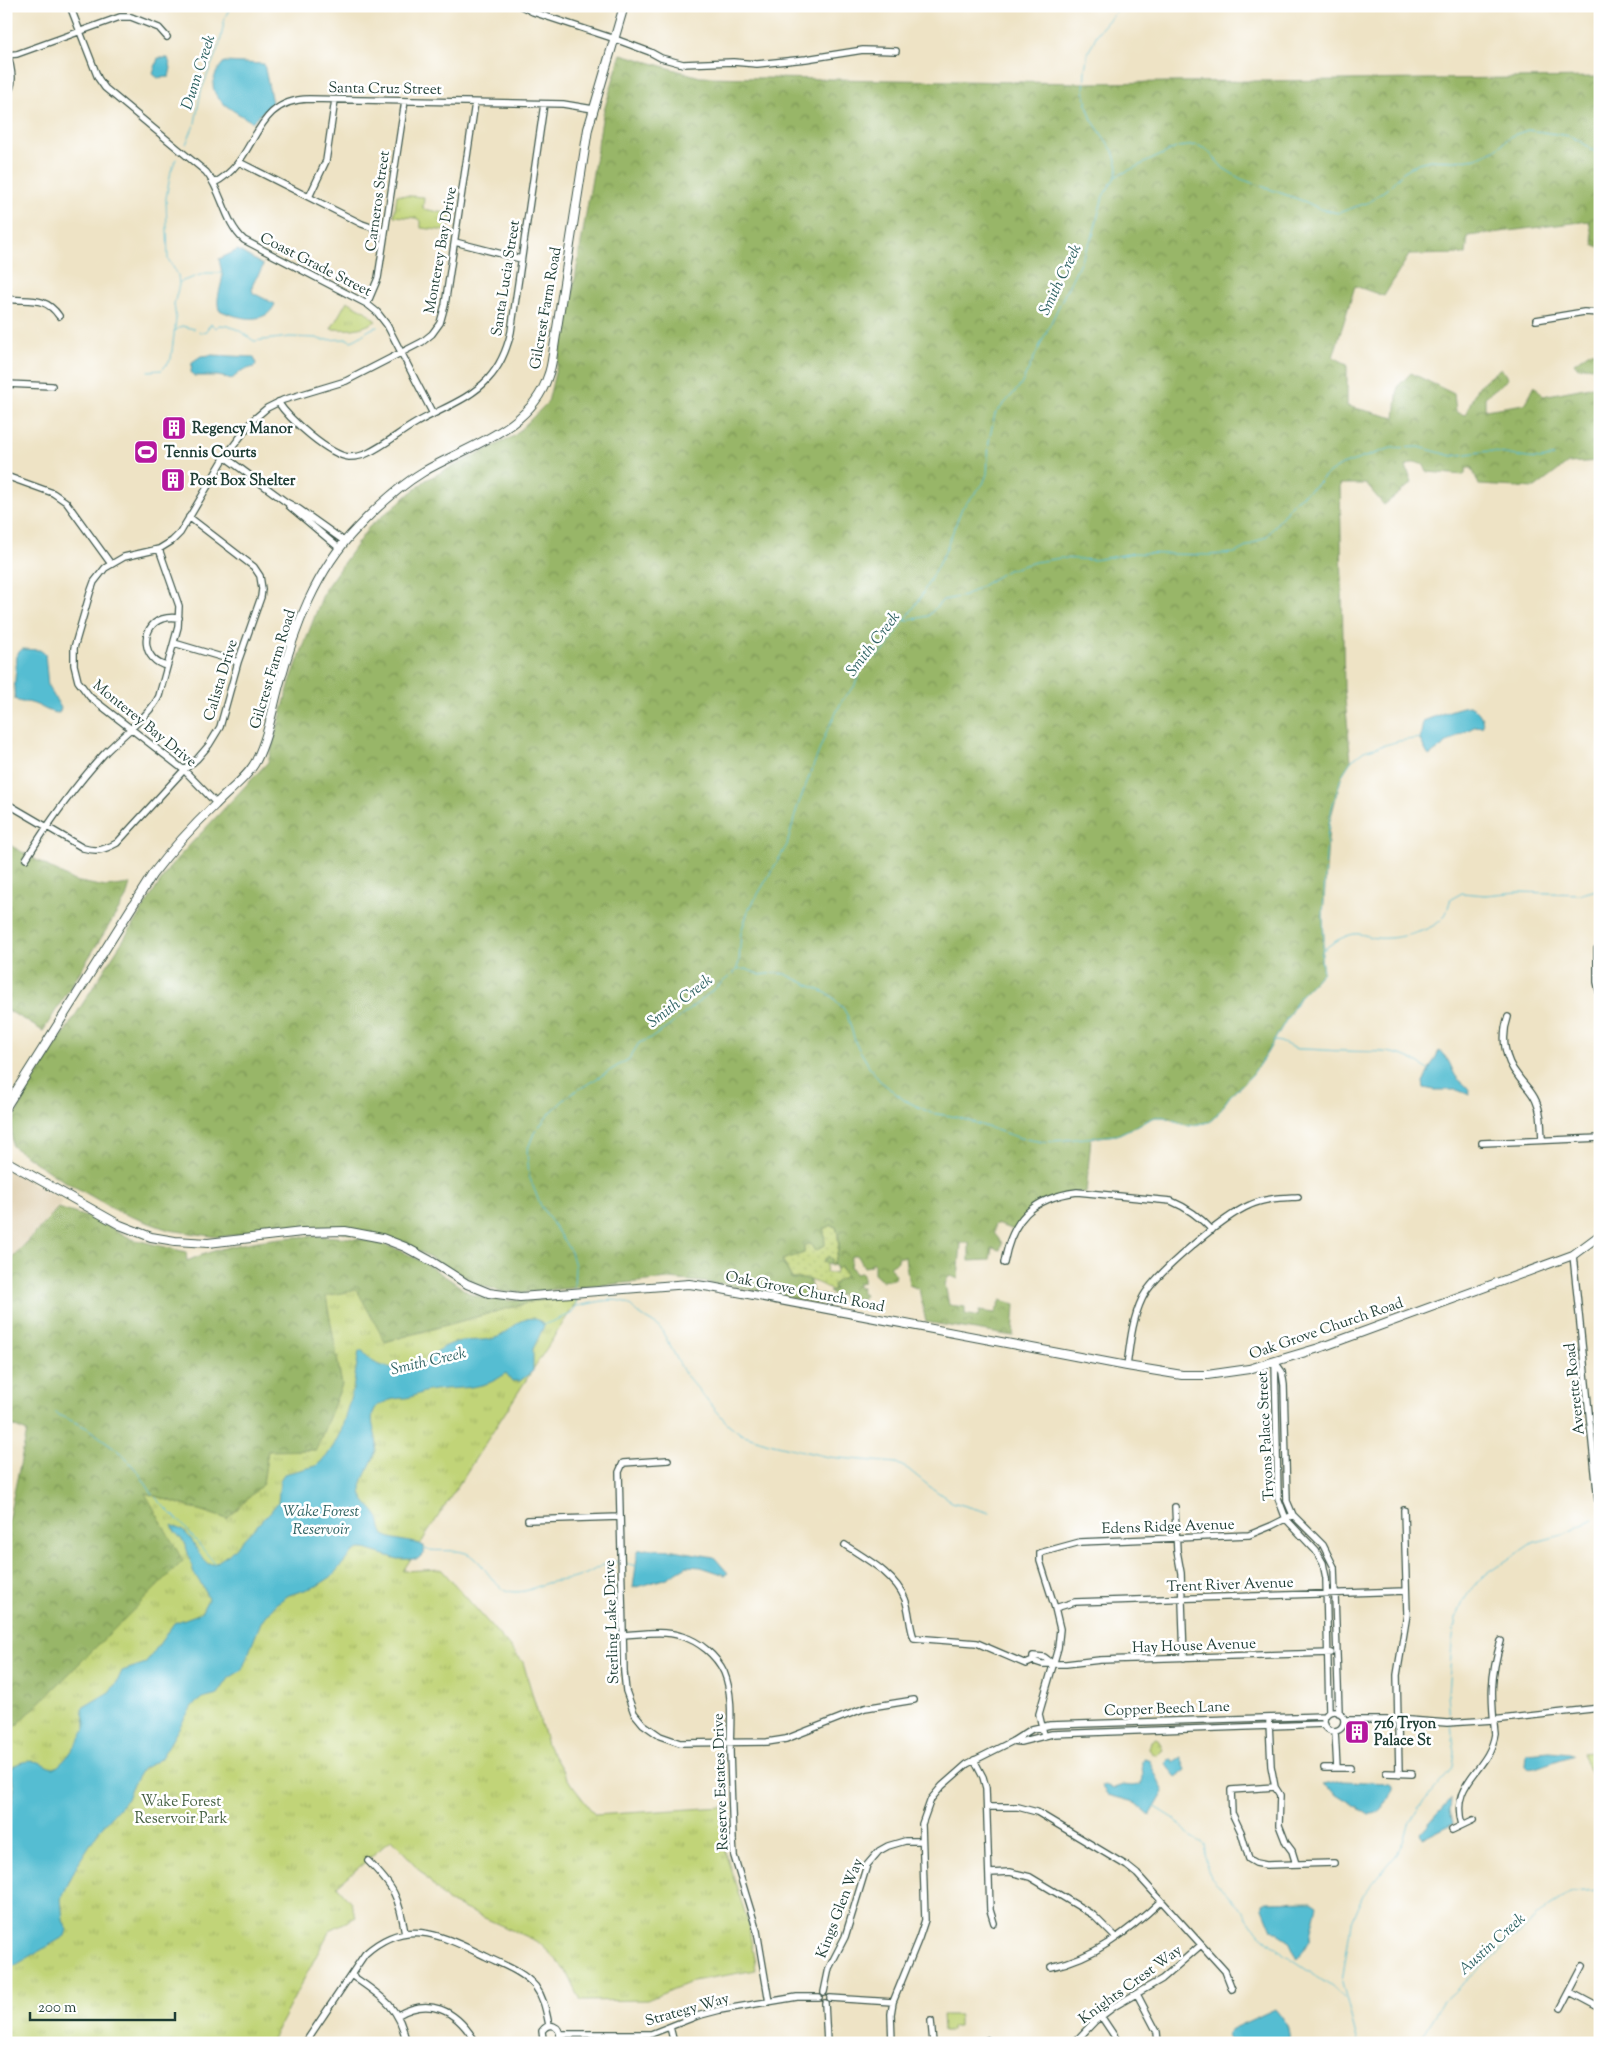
<svg xmlns="http://www.w3.org/2000/svg" width="1606" height="2049" font-family="'Sorts Mill Goudy',serif">
	<style>
		.built { fill: #e1d3b5 }
		.grass { fill: url(#grass-dots); stroke: #708856 }
		.forest { fill: url(#forest-crowns); stroke: #5c7a4e }
		.park { fill: url(#park-tufts); stroke: #708856 }
		.pitch { fill: #c1d478; stroke: #708856 }
		.water { fill: #55bdd2; stroke: #3a7d83 }
		.lines { fill: none; stroke-linecap: round; stroke-linejoin: round }
		.stream { stroke: #55bdd2; stroke-width: 1 }
		.minor-casing { stroke: #3e564a; stroke-width: 8 }
		.major-casing { stroke: #3e564a; stroke-width: 10 }
		.minor { stroke: #fff; stroke-width: 5.5 }
		.major { stroke: #fff; stroke-width: 8 }
		.labels { text-anchor: middle; stroke-width: 5; stroke-linejoin: round; paint-order: stroke }
		.street-label { font-size: 15px; fill: #1f3d34; stroke: #fff }
		.poi-label { font-size: 15px; font-weight: bold; fill: #1f3d34; stroke: #fff; text-anchor: start }
		.park-label { font-size: 15px; fill: #486345; stroke: #fff }
		.water-label { font-size: 16px; font-style: italic; fill: #2f6363; stroke: #fff }
	</style>
	<defs>
		<pattern id="grass-dots" width="8" height="8" patternUnits="userSpaceOnUse" patternTransform="scale(1.25)"><rect width="8" height="8" fill="#c1d478"/><path d="M2 2h.1M6 6h.1" fill="none" stroke="#a5b768" stroke-width="1.8" stroke-linecap="round"/></pattern>
		<pattern id="forest-crowns" width="20" height="18" patternUnits="userSpaceOnUse" patternTransform="scale(1.25)"><rect width="20" height="18" fill="#98b668"/><path d="M2 6a3 3 0 1 1 6 0M12 15a3 3 0 1 1 6 0" fill="none" stroke="#7b9556"/></pattern>
		<pattern id="park-tufts" width="24" height="20" patternUnits="userSpaceOnUse" patternTransform="scale(1.25)"><rect width="24" height="20" fill="#c1d478"/><path d="M3 7l-1-3M5 7V3M7 7l1-3M15 17l-1-3M17 17v-4M19 17l1-3" fill="none" stroke="#a5b768"/></pattern>
	</defs>
	<rect width="100%" height="100%" fill="#fff"/>
	<filter id="ink" filterUnits="userSpaceOnUse"><feTurbulence type="fractalNoise" baseFrequency=".02" numOctaves="2"/><feDisplacementMap in="SourceGraphic" scale="10" xChannelSelector="R" yChannelSelector="G"/><feConvolveMatrix kernelMatrix="1 2 1 2 8 2 1 2 1" color-interpolation-filters="sRGB"/></filter>
	<filter id="wash" filterUnits="userSpaceOnUse"><feTurbulence type="fractalNoise" baseFrequency=".0096" numOctaves="4" result="noise"/><feDisplacementMap in="SourceGraphic" scale="20" xChannelSelector="R" yChannelSelector="G"/><feGaussianBlur stdDeviation="1.12" result="paint"/><feColorMatrix in="noise" values="0 0 0 0 0 0 0 0 0 0 0 0 0 0 0 0 0 1.4 0 .05"/><feComposite in="paint" operator="in"/></filter>
	<g filter="url(#wash)">
		<rect width="100%" height="100%" fill="#eee3c5"/>
		<path class="built" d="M6,1169L62,1200L58,1208L6,1265Z"/>
		<path class="grass" d="M828,1225L836,1227C840,1240 840,1253 832,1265L825,1258L823,1262L827,1264L826,1272L835,1274L836,1269L840,1266L845,1272V1277L833,1285L834,1290H830C818,1281 807,1279 792,1279L782,1259L804,1253V1245L811,1243Z"/>
		<path class="forest" d="M621,54L700,77L1085,83L1600,77V247L1594,245L1589,221L1468,236L1466,254L1409,255L1384,296L1355,286L1333,357L1347,364V406L1395,418L1398,386L1411,373L1454,394L1456,412L1465,415L1478,386L1501,368L1508,379L1485,397V410L1524,404L1535,386L1543,396L1600,385V461L1568,463L1535,488L1479,485L1472,468H1467L1464,475L1427,472L1424,465L1415,462L1406,466L1412,483L1384,505L1366,484H1340L1344,689L1351,761L1342,775L1329,824L1323,917L1324,940L1321,959L1323,972L1300,996L1267,1053L1252,1075L1230,1096L1216,1116L1209,1122L1189,1126L1164,1117H1155L1117,1135L1091,1138L1086,1193L1077,1192L1039,1203L1014,1230L996,1224L994,1226V1233L1002,1243L1000,1250L992,1248L990,1260L969,1261V1243H961L958,1279L949,1275L945,1284L949,1305L965,1307V1314L978,1317L979,1311L995,1313L1001,1300L1015,1304L1013,1336L926,1322L919,1289L909,1285L905,1257H898V1261L890,1266L895,1274L894,1279L882,1281L874,1274V1263H871L870,1266L864,1267L858,1256H851L850,1267L853,1269L855,1274L861,1273L863,1275V1282L858,1283V1288H862L861,1293L865,1295L862,1299L857,1298L850,1305L846,1304L842,1295L839,1294L837,1297L829,1292L834,1290L833,1285L835,1284L836,1281L845,1277V1272L842,1270L841,1267L836,1269V1266L823,1262L828,1256L832,1259L830,1264L832,1265C840,1253 841,1241 836,1227L832,1225L824,1229L825,1245L816,1251L811,1244L804,1245V1253L782,1260L792,1279H809L813,1293L830,1297L833,1307L723,1284L669,1279L529,1292H504L479,1285L410,1246L321,1228L280,1230L218,1237L169,1230L121,1213L54,1175L12,1146V1122L29,1088L171,865L268,762L290,682L325,589L369,527L426,480L514,436L548,402L569,314L603,114Z
			M1591,351L1600,354V369L1587,366L1578,368L1574,363Z
			M6,843L74,881L106,887L130,884L126,898L43,1031L6,1009Z
			M58,1208L96,1220L132,1239L186,1252L187,1261C242,1236 342,1226 399,1250C419,1259 437,1271 455,1283C461,1287 467,1293 474,1295C504,1305 538,1298 569,1296V1298L535,1301L384,1342L357,1291L326,1296L342,1385L316,1450L268,1451L263,1484L227,1519L146,1493L184,1561L6,1736V1530L27,1432L6,1423V1265Z"/>
		<path class="park" d="M397,195L424,197L423,209L451,214L448,231L421,228V221L416,218L394,216Z
			M347,301L365,311L376,321C361,330 348,330 331,329Z
			M357,1290L385,1342L535,1301L579,1298L403,1571L441,1569L523,1662L547,1745L571,1784L595,1815L723,1807L725,1852L748,1922L756,1970L693,1981L647,2000L581,2001L569,1976L555,1958L538,1942L447,1901L392,1839L337,1886L350,1901L356,1917L330,1930L270,2043H6V1736L183,1561L145,1493L227,1519L263,1484L268,1451L316,1450L342,1385L326,1296Z
			M1156,1738L1159,1740L1163,1750L1157,1755L1152,1753L1149,1749L1151,1741Z
			M1600,1751V1776L1591,1775L1582,1753Z"/>
		<path class="pitch" d="M149,442L156,448L144,462L137,457Z
			M942,2015H959V2027H952V2031H943Z"/>
		<path class="water" d="M158,58H168L171,68L169,77L158,78L153,74Z
			M224,62L264,64L272,103L252,122C228,107 196,94 224,62Z
			M238,250L263,265C261,275 249,282 253,293L275,304C266,326 237,318 219,310C216,298 220,291 222,280C223,274 220,265 219,259Z
			M211,355L254,357L256,364L254,367L241,371L232,379L218,376H194L191,372L192,362L201,356Z
			M22,649L40,650L45,654L48,686L61,708L59,713C48,713 42,706 31,703C25,701 21,704 15,699L14,692L17,654Z
			M1469,706C1478,709 1483,717 1483,726L1474,727L1457,736L1429,756L1428,755L1420,740L1423,721C1434,717 1460,706 1469,706Z
			M1439,1051C1449,1058 1450,1065 1455,1075C1460,1083 1470,1085 1470,1095L1457,1090H1434L1424,1088L1423,1082Z
			M534,1318L540,1321L544,1326L533,1349V1371L520,1381H512L506,1373C483,1392 457,1386 428,1391C421,1392 414,1397 406,1398C394,1398 388,1400 377,1406C365,1421 380,1435 376,1451C373,1464 360,1478 361,1491C363,1503 372,1507 378,1517C381,1523 380,1529 384,1535C397,1542 411,1540 424,1546V1553L418,1559H398L365,1549H359L353,1552L331,1577L317,1586L289,1595L277,1603L261,1622L242,1670L229,1678L218,1694L202,1698L192,1706L164,1753L160,1759L142,1769L131,1788L127,1799L100,1829L77,1865L61,1899L63,1920L67,1930L65,1936L14,1966L6,1972V1814L12,1802L14,1789L11,1770C15,1761 31,1760 39,1762C44,1764 49,1768 54,1768C63,1766 83,1736 85,1728C86,1721 82,1714 82,1708L109,1692L117,1682L122,1671L146,1663L174,1623L196,1615L202,1611L208,1599L204,1589L194,1573L185,1543L175,1532L172,1525C198,1537 191,1547 208,1564H214L229,1554L271,1511L278,1502L280,1480L284,1474L316,1466L326,1457L334,1445L341,1431L353,1389L359,1351H363C371,1369 404,1372 421,1365C428,1362 432,1354 439,1350C443,1347 450,1344 456,1342C469,1339 486,1342 498,1337C511,1331 518,1318 534,1318Z
			M648,1549L674,1550L714,1557L728,1573L725,1575L701,1567L687,1566L667,1578L633,1588L638,1550Z
			M1550,1751L1569,1753L1573,1755L1535,1768L1528,1769L1525,1766L1526,1753Z
			M1143,1758L1148,1759L1150,1762L1164,1792L1150,1816L1134,1802L1108,1795L1101,1786L1105,1785L1114,1788L1123,1785L1132,1786L1140,1785C1147,1776 1139,1766 1143,1758Z
			M1181,1758L1186,1770L1176,1777L1165,1764L1168,1760L1172,1759L1173,1763Z
			M1343,1781L1389,1783L1393,1785V1788C1388,1798 1382,1815 1369,1814L1323,1785Z
			M1451,1799L1450,1811L1453,1823L1423,1838L1421,1832Z
			M1311,1901L1317,1905L1309,1940L1298,1960L1289,1941L1272,1930L1263,1908V1904L1267,1902Z
			M1275,2009C1284,2020 1291,2028 1289,2043H1230L1228,2035L1231,2029Z"/>
		<g class="lines">
			<path class="stream" d="M186,144L195,123L201,91L220,43L225,17L231,6
				M1117,176L1178,147L1197,145L1207,150L1223,168L1241,179L1306,202L1320,209L1338,213L1369,202L1388,188L1403,172L1418,163L1430,160L1455,161L1476,158L1495,150L1511,136L1528,130L1570,136L1583,143L1600,156
				M180,282L206,273H221
				M174,331L182,326L194,329
				M199,332L204,333L211,324L216,328L219,325C234,325 243,333 254,341L290,337L317,338L321,340L347,339L351,341C362,338 367,328 378,327
				M148,371L162,370L171,359L176,319L174,304L179,285L178,275L168,259L166,198L171,171L176,159
				M905,621L928,616L943,600L965,596L1008,570L1035,562L1061,558L1094,560L1134,553L1209,555L1235,553L1267,536L1294,501L1315,486L1326,475L1342,465L1391,448L1419,447L1452,456L1489,451L1527,458L1541,459L1554,456
				M1323,950C1332,943 1343,936 1354,934C1362,933 1368,937 1376,938C1395,940 1432,932 1444,917C1448,912 1448,905 1451,899L1462,893L1485,895L1518,892L1582,894L1600,889
				M737,970L746,969L760,975L775,973L785,974L830,995L843,1008L847,1015L856,1044L869,1066L879,1080L904,1100L931,1113L957,1117L1020,1138L1043,1142L1117,1135L1155,1117H1164L1189,1126L1209,1122L1216,1116L1230,1096L1252,1075L1267,1053L1300,996L1323,972L1321,959L1324,940L1323,917L1327,836L1332,808L1342,775L1351,761L1364,751L1399,741L1420,738
				M1275,1041C1284,1041 1291,1049 1300,1049C1316,1049 1331,1051 1347,1051C1380,1053 1400,1047 1428,1070
				M574,1288L575,1266L571,1252L540,1204L529,1176L527,1151L534,1133L550,1113L568,1096L629,1059L639,1043L651,1038L668,1027L736,971L739,962L741,932L748,911L787,845L797,808L826,733L843,699L854,687L861,670L865,664L884,651L919,600L945,552L962,508L983,484L987,474L989,441L995,414L1021,385L1093,235L1103,196L1116,176L1118,167L1113,151L1092,120L1087,105L1084,91L1085,69L1088,53L1098,32L1121,6
				M577,1306C591,1304 613,1296 627,1303C633,1306 636,1313 642,1316C649,1321 655,1323 661,1329L685,1374L727,1423L741,1434L769,1443L828,1457L896,1463L908,1469L929,1486L952,1502L990,1513
				M543,1325L571,1314L576,1306V1297
				M55,1413L87,1428L119,1451L138,1472L153,1495L182,1524L216,1565
				M423,1549C439,1553 458,1547 472,1556C487,1566 494,1592 515,1592C531,1592 537,1585 551,1582C561,1580 572,1580 581,1576C594,1572 606,1559 620,1562
				M624,1563L637,1566
				M1450,1720L1448,1693L1452,1643L1456,1618L1464,1600L1472,1588L1482,1577L1532,1543L1562,1535L1594,1519
				M1154,1806L1175,1819L1191,1837L1204,1844L1207,1868L1211,1877L1239,1906L1253,1926L1286,1956L1332,1987L1344,1998
				M1358,2043L1342,1982L1351,1922L1363,1895L1397,1854L1404,1841L1409,1824L1419,1807L1453,1768L1455,1753L1451,1724
				M1417,2043L1443,2002L1548,1907L1570,1893L1600,1891"/>
		</g>
	</g>
	<g filter="url(#ink)">
		<g class="lines">
			<defs>
				<path id="minor" d="M70,6L98,78L105,88L206,172C223,192 224,222 244,240L367,304L377,312L387,325L433,414
					M346,6H400
					M521,6L533,12L615,39L650,52L661,58L683,64L733,62L757,64L806,59L863,50L896,51
					M6,55L17,54L120,17H131L159,28L167,37
					M6,95C16,84 11,69 8,55
					M239,162L362,224L385,232
					M214,183C259,161 250,100 309,99L563,104L593,109
					M309,197L326,161L335,100
					M455,242L521,259
					M6,299C28,302 45,295 59,316
					M367,304L378,278L405,101
					M1536,320L1584,312L1600,313
					M6,384L52,386
					M278,402C289,419 329,455 349,457C356,457 362,456 368,453C385,445 400,432 416,423C440,409 469,400 488,379C500,366 507,349 511,332L544,104
					M225,457L286,502L299,509L344,541
					M6,476L53,493L66,502L111,564
					M289,506L339,548
					M174,643L238,662
					M167,666C142,661 139,627 162,619C168,617 173,617 179,618
					M6,803L83,848C97,852 104,850 117,843L184,770L197,759L209,745L220,727L238,662L261,597L262,589L260,576L254,567L189,517
					M216,803L184,770L90,697L78,681L74,665V648L90,593L94,582L105,568L124,557L159,549L172,541L180,533L225,457L253,420L267,408L283,400L346,381L422,342L432,334L440,323L445,305L475,103
					M26,859C49,822 74,787 104,754C118,739 152,713 159,696L178,627L179,606L159,549
					M1597,949V982L1600,995
					M1508,1017C1501,1037 1504,1059 1518,1076C1524,1085 1532,1091 1536,1101C1542,1114 1541,1126 1542,1140
					M1482,1143L1600,1138
					M1573,1255L1600,1521
					M1004,1263C1012,1219 1032,1198 1077,1192L1171,1201C1188,1208 1200,1217 1212,1230
					M1275,1362L1282,1372L1284,1385L1287,1501L1293,1515L1323,1545L1334,1567L1339,1713
					M1275,1362L1278,1498L1286,1519L1316,1551L1323,1563L1326,1578L1329,1712
					M1127,1366C1130,1344 1132,1320 1142,1299C1153,1275 1224,1216 1250,1205C1265,1198 1282,1198 1298,1197
					M668,1460L623,1463L619,1472L624,1672L626,1691L634,1713L643,1724L660,1736L680,1743L767,1742L786,1739L865,1708L914,1700
					M1175,1507L1177,1551L1181,1573L1184,1658
					M528,1520L620,1517
					M845,1545C866,1559 895,1574 905,1599C910,1612 909,1626 914,1638L977,1643L1026,1664L1033,1661
					M1055,1608L1075,1602L1105,1601L1406,1591
					M624,1635C642,1634 664,1630 681,1636C699,1641 716,1655 724,1672C734,1696 730,1727 730,1752C731,1782 732,1811 733,1841L734,1856L757,1931L769,2002
					M1053,1664L1044,1657L1033,1656V1661L1042,1664H1066L1100,1660L1331,1653
					M1324 1721a10 10 0 1 1 20 0a10 10 0 1 1-20 0Z
					M1344,1720H1409L1447,1723L1493,1720L1600,1708
					M1269,1722L1271,1766L1275,1787L1280,1795L1279,1825L1286,1843L1292,1851L1296,1864
					M1335,1731L1337,1768
					M1044,1735L1039,1714L1058,1648L1060,1629L1055,1608L1040,1561V1553L1080,1542L1249,1535L1271,1526L1293,1515
					M1013,1741L1020,1742L1052,1734L1325,1724
					M974,1760L983,1777L986,1788L990,1910L994,1923
					M1324,1768H1350
					M1386,1773L1412,1774
					M1399,1774L1397,1675L1407,1614L1404,1510
					M1275,1787L1231,1790L1232,1813L1241,1832L1249,1859L1256,1863L1266,1865L1334,1863
					M987,1807H1018L1037,1812L1127,1866L1137,1874L1225,1971L1232,1989
					M1462,1825C1449,1781 1489,1772 1495,1734C1491,1697 1490,1677 1501,1641
					M1452,1830L1473,1820
					M368,1861C394,1887 399,1897 405,1933
					M990,1873L1010,1872L1030,1877L1093,1915L1115,1937
					M1051,1967C1094,1958 1129,1931 1161,1901
					M351,1975C378,1994 401,2006 406,2043
					M824,1992L829,1968L845,1937L867,1865L879,1851L888,1846L905,1841H922
					M1570,1992L1600,2008
					M1137,1994L1157,2032L1158,2043
					M830,1998L893,2002
					M825,2003L827,2043
					M1561,2008L1583,1966
					M398,2015C429,1997 455,2010 473,2038
					M1101,2016L1119,2043
					M931,2021L933,2043
					M670,2027L674,2043
					M560,2034H651L697,2016L720,2010L797,1997H819
					M616,2035V2043
					M305,2043L365,1954C407,1916 442,1936 485,1956C503,1965 522,1971 535,1986C544,1998 546,2011 549,2025
					M547,2043L543,2039L542,2031C549,2021 560,2026 560,2037L554,2043
					M892,2043L891,2014L893,2002L919,1938L925,1920L922,1824L931,1799L942,1786L967,1764L1013,1741L1032,1729L1050,1725L1325,1716
					M981,2043L987,2040
					M1074,2043L1095,2021L1115,2006L1162,1979L1201,1945"/>
				<path id="major" d="M6,1107L152,875C171,850 192,827 215,805C228,791 247,778 256,761C268,737 272,711 279,685C294,629 316,570 357,528C377,507 398,487 423,472C467,446 531,430 548,376C551,369 552,361 553,354L588,129L624,6
					M6,1161L120,1225L151,1237L175,1241L208,1243L302,1232L345,1231L361,1234L382,1238L405,1247L431,1261L467,1284L489,1293L520,1297L689,1284L711,1287L1127,1366L1182,1375H1207L1249,1369L1319,1348L1573,1255L1600,1235"/>
			</defs>
			<use href="#minor" class="minor-casing"/>
			<use href="#major" class="major-casing"/>
			<use href="#minor" class="minor"/>
			<use href="#major" class="major"/>
		</g>
	</g>
	<defs>
		<symbol id="building-square" viewBox="-11 -11 22 22"><rect x="-9" y="-9" width="18" height="18" rx="4" fill="#b5179e" stroke="#fff"/><path d="M-4-6H4V6H1V3H-1V6H-4ZM-2.5-4.3h1.7v1.8h-1.7ZM.8-4.3h1.7v1.8H.8ZM-2.5-1h1.7V.8h-1.7ZM.8-1h1.7V.8H.8Z" fill="#fff"/></symbol>
		<symbol id="stadium-square" viewBox="-11 -11 22 22"><rect x="-9" y="-9" width="18" height="18" rx="4" fill="#b5179e" stroke="#fff"/><path d="M0-5a6.5 5 0 1 0 0 10a6.5 5 0 1 0 0-10ZM-3.5-1.8h7v3.6h-7Z" fill="#fff"/></symbol>
	</defs>
	<g fill-rule="evenodd">
		<use href="#building-square" x="160" y="414" width="28" height="28"/>
		<use href="#stadium-square" x="132" y="438" width="28" height="28"/>
		<use href="#building-square" x="159" y="466" width="28" height="28"/>
		<use href="#building-square" x="1343" y="1718" width="28" height="28"/>
	</g>
	<g class="labels">
		<g class="street-label">
			<text transform="translate(385 88) rotate(1)" y="5">Santa Cruz Street</text>
			<text transform="translate(377 201) rotate(-82)" y="5">Carneros Street</text>
			<text transform="translate(440 250) rotate(-80)" y="5">Monterey Bay Drive</text>
			<text transform="translate(316 264) rotate(27)" y="5">Coast Grade Street</text>
			<text transform="translate(505 278) rotate(-81)" y="5">Santa Lucia Street</text>
			<text transform="translate(545 308) rotate(-80)" y="5">Gilcrest Farm Road</text>
			<text transform="translate(272 669) rotate(-73)" y="5">Gilcrest Farm Road</text>
			<text transform="translate(220 680) rotate(-73)" y="5">Calista Drive</text>
			<text transform="translate(145 723) rotate(39)" y="5">Monterey Bay Drive</text>
			<text transform="translate(805 1291) rotate(11)" y="5">Oak Grove Church Road</text>
			<text transform="translate(1326 1328) rotate(-19)" y="5">Oak Grove Church Road</text>
			<text transform="translate(1574 1389) rotate(-96)" y="5">Averette Road</text>
			<text transform="translate(1265 1436) rotate(-93)" y="5">Tryons Palace Street</text>
			<text transform="translate(1168 1526) rotate(-2)" y="5">Edens Ridge Avenue</text>
			<text transform="translate(1230 1584) rotate(-2)" y="5">Trent River Avenue</text>
			<text transform="translate(611 1622) rotate(-92)" y="5">Sterling Lake Drive</text>
			<text transform="translate(1194 1645) rotate(-2)" y="5">Hay House Avenue</text>
			<text transform="translate(1167 1708) rotate(-2)" y="5">Copper Beech Lane</text>
			<text transform="translate(720 1782) rotate(-92)" y="5">Reserve Estates Drive</text>
			<text transform="translate(839 1908) rotate(-69)" y="5">Kings Glen Way</text>
			<text transform="translate(1130 1984) rotate(-36)" y="5">Knights Crest Way</text>
			<text transform="translate(687 2009) rotate(-16)" y="5">Strategy Way</text>
		</g>
		<g class="poi-label">
			<text x="192" y="433">Regency Manor</text>
			<text x="164" y="457">Tennis Courts</text>
			<text x="190" y="485">Post Box Shelter</text>
			<text x="1374" y="1728">716 Tryon<tspan x="1374" dy="17">Palace St</tspan></text>
		</g>
		<g class="park-label">
			<text x="181" y="1806">Wake Forest<tspan x="181" dy="17">Reservoir Park</tspan></text>
		</g>
		<g class="water-label">
			<text transform="translate(197 72) rotate(-72)" y="6">Dunn Creek</text>
			<text transform="translate(1059 279) rotate(-64)" y="6">Smith Creek</text>
			<text transform="translate(872 643) rotate(-52)" y="6">Smith Creek</text>
			<text transform="translate(679 1000) rotate(-37)" y="6">Smith Creek</text>
			<text transform="translate(428 1360) rotate(-13)" y="6">Smith Creek</text>
			<text x="321" y="1516">Wake Forest<tspan x="321" dy="18">Reservoir</tspan></text>
			<text transform="translate(1491 1943) rotate(-42)" y="6">Austin Creek</text>
		</g>
	</g>
	<rect width="1606" height="2049" fill="none" stroke="#fff" stroke-width="25"/>
	<path d="M30 2012v8h145v-8" fill="none" stroke="#1f3d34" stroke-width="2.5"/>
	<text x="38" y="2012" font-size="15" fill="#1f3d34" stroke="#ffffff" stroke-width="4" paint-order="stroke">200 m</text>
</svg>
